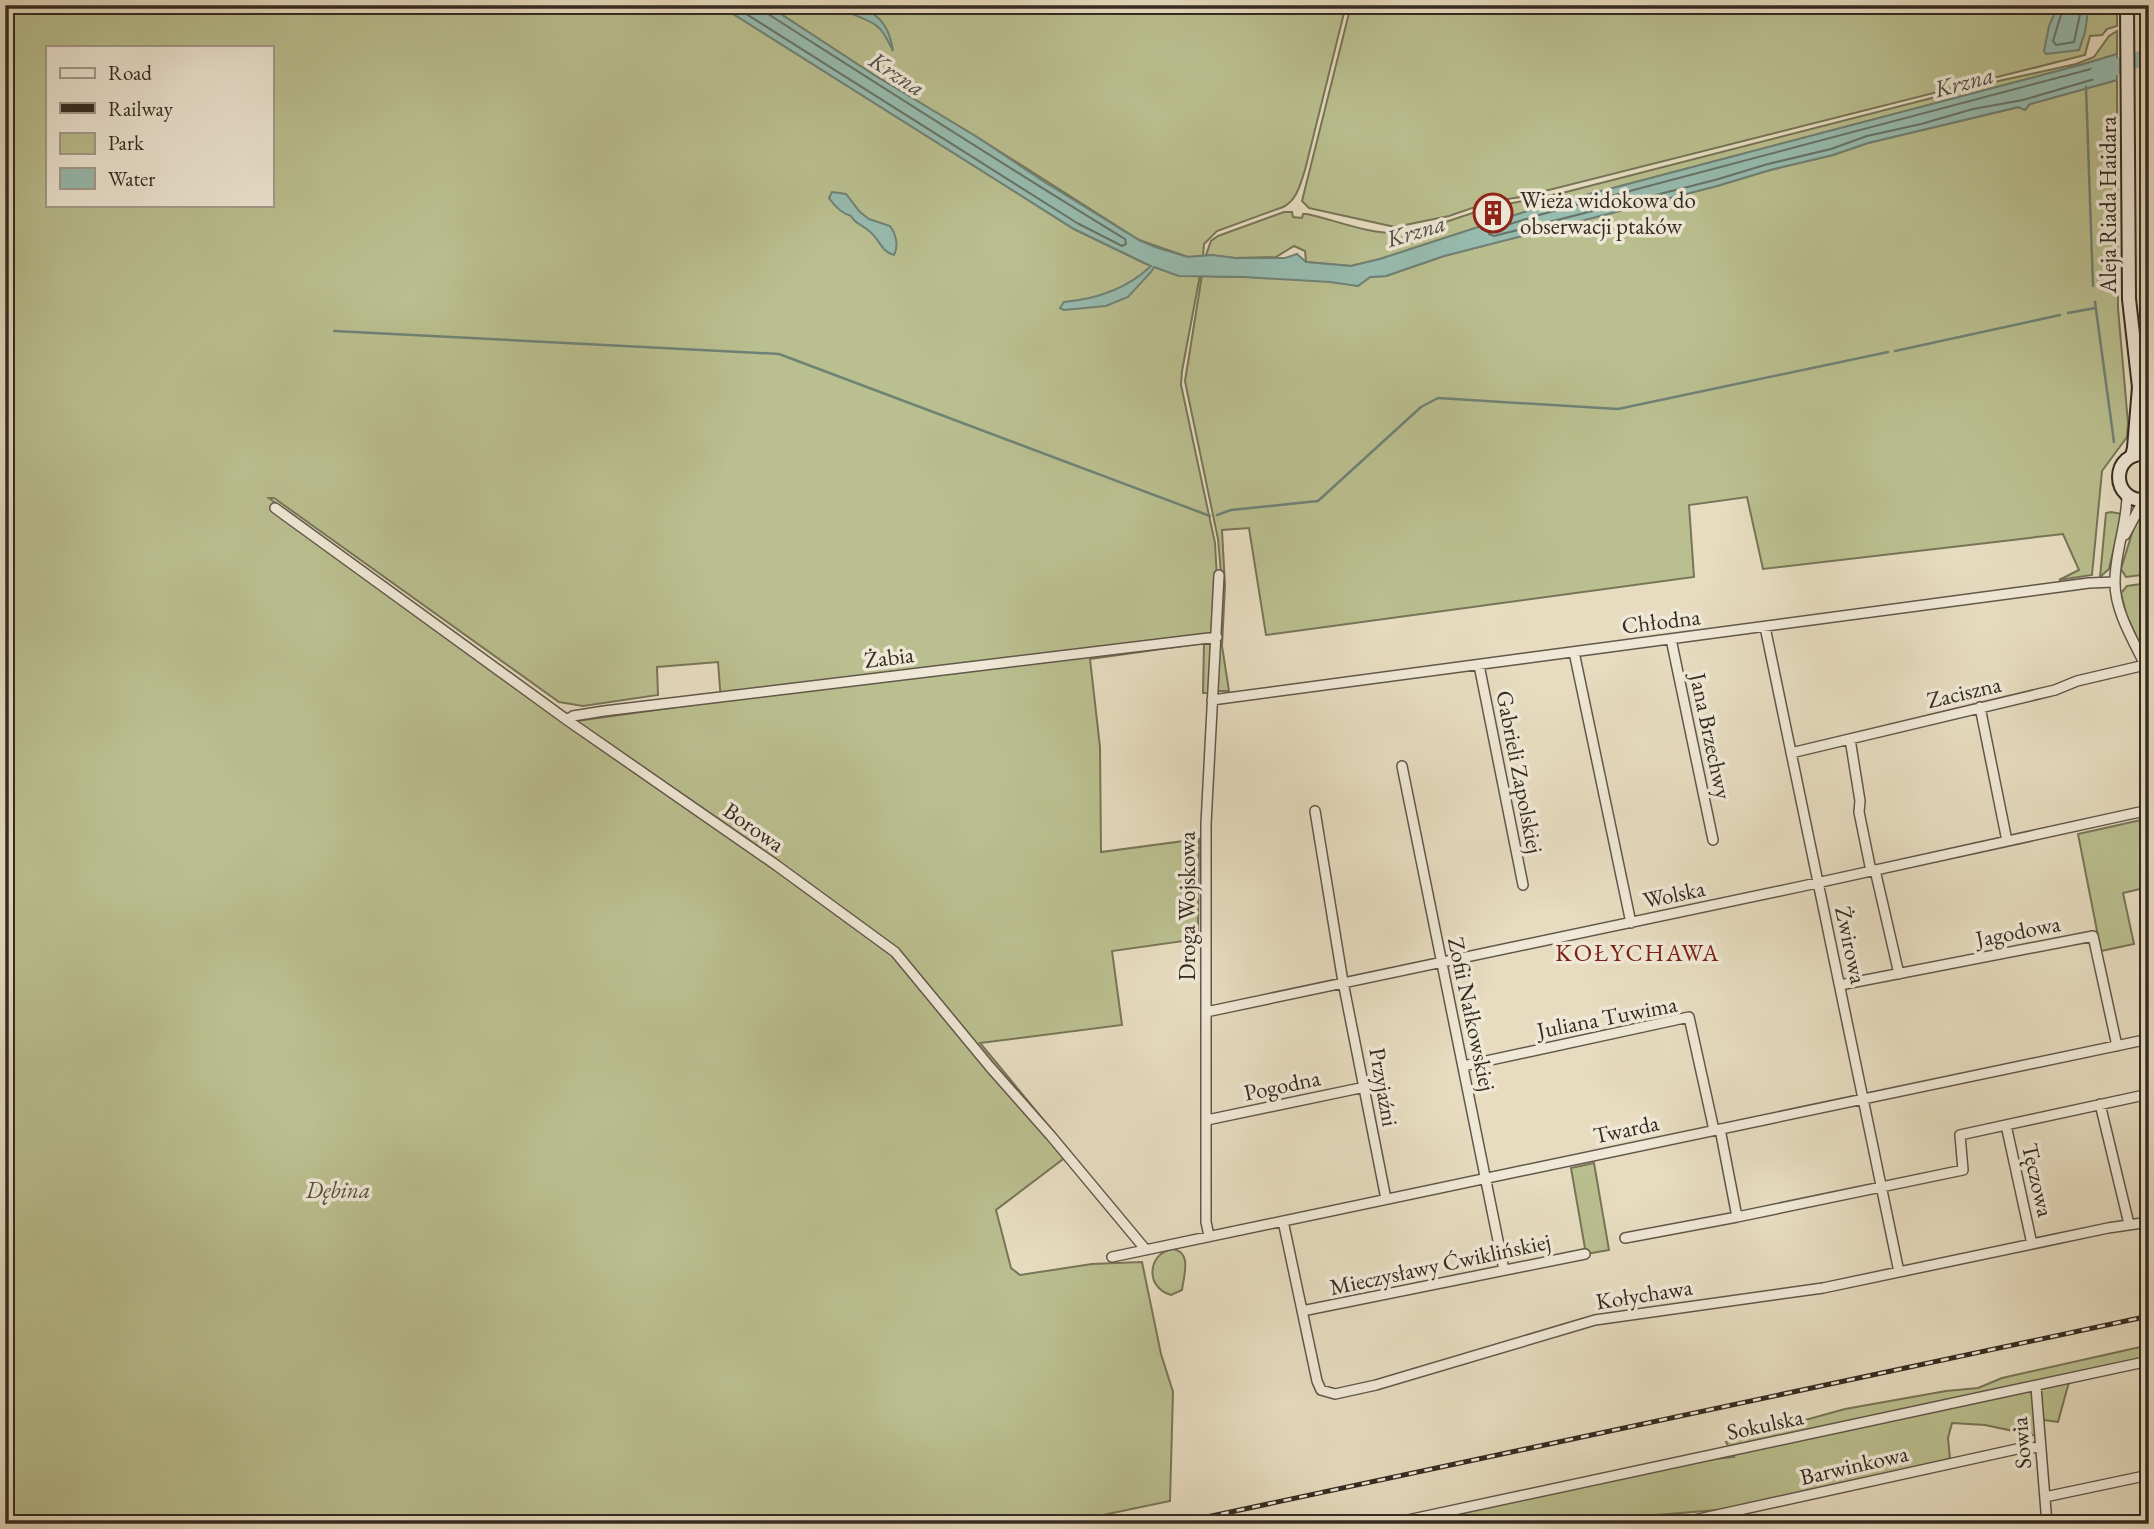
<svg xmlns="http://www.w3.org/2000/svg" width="2154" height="1529" font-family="'EB Garamond',serif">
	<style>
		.green { fill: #babf8f; stroke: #777558; stroke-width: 2; fill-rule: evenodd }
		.water { fill: #97bcb0; stroke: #6f8277; stroke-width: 2 }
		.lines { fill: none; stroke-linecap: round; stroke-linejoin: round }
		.shore { stroke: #667469; stroke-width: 2 }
		.stream { stroke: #6f8277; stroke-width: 2.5 }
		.river { stroke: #97bcb0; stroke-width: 16 }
		.street-casing { stroke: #61574a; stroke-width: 12 }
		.secondary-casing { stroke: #342b22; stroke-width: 16 }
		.street { stroke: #efe8d6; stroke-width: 9 }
		.secondary { stroke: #efe8d6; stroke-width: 12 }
		.rail-casing { stroke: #342b22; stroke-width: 5 }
		.rail { stroke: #efe8d6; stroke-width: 2.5; stroke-dasharray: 8; stroke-linecap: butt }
		.labels { text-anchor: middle; stroke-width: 7; stroke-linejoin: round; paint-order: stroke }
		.poi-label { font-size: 23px; fill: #342b22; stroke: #efe8d6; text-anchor: start }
		.street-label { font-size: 23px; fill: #342b22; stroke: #efe8d6 }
		.park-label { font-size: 23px; font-style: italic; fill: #56503d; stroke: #efe8d6 }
		.water-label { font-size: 24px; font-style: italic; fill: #4d4f46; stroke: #efe8d6 }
		.neighbourhood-label { font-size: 24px; letter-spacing: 2px; fill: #7a1f14; stroke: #efe8d6 }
	</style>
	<rect width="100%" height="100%" fill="#e7dcc0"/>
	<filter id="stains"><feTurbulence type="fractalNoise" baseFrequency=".00286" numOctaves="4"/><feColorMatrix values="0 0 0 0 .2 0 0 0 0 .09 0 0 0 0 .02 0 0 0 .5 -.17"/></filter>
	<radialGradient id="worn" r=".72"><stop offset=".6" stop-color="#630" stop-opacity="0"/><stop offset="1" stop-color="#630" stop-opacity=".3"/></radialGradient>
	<path class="green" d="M5,5H719L1074,229L1144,263L1179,276L1200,275L1182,371L1181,385L1215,543L1218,597L1209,693H1203L1204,643L1090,659L1100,747L1101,852L1199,839L1198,939L1112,951L1122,1025L980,1043L1071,1153L996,1210L1011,1268L1020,1275L1092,1264L1142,1262L1161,1354L1173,1392L1170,1501L1060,1524H5ZM47,47H271V205H47ZM269,498H274L559,702L583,706L658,695L657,667L718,662L721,701L577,721Z
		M767,5H1346L1305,170C1300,185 1297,200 1283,207L1217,231L1204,244L1203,256L1188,257L1139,240L977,137L874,75Z
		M1351,5H2117V26L2107,29L2102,35L2090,36L2085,55L1521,197L1495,201L1493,198L1483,201L1484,204L1449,216L1395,227L1309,208L1302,201Z
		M2117,31V54L2084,64L1537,208L1380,259L1351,266L1306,262L1305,251L1294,246L1276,257L1235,258L1206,255L1211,241L1218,236L1284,212H1292L1293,217L1302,218L1303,214H1307C1335,220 1368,234 1398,233C1428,231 1458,216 1487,209L1489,213L1494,212L1493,208L1503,205L1566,192L1994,82L2076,64L2094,57L2109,36Z
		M2149,68V350L2143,291L2140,71Z
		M2117,80L2118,308L2128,423L2127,437L2102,471L2092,575L2059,580L2079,570L2063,534L1763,569L1747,497L1689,505L1694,577L1266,635L1249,528L1222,530L1225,586L1222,646L1229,691H1216L1221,574L1218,539L1185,381L1202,275C1217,278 1231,276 1247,277C1283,278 1322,278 1358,286L1370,277L1386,276L1444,256L1717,186L1770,170L1833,155L1868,143L2019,107Z
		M2111,512L2122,514L2109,569L2100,577L2106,513Z
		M2149,519V574L2126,577L2121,569L2136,520Z
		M2149,583V665L2126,614L2121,593L2127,586Z
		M2141,820L2149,856V887L2123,893L2134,944L2101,951L2078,834Z
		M1594,1163L1609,1250L1586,1254L1571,1168Z
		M1173,1249C1192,1252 1184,1275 1182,1290L1171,1295C1145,1288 1147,1253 1173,1249Z
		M2149,1345V1359L2069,1382L2058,1422L2036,1419L2037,1436L1985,1425L1952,1423L1948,1438L1950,1459L1729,1509L1644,1516L1628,1524H1401L1695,1461L1734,1457L1726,1442L1845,1409L1946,1391L1978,1388L2002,1378Z"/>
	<path class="water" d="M719,5H767L874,75L977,137L1046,183L1139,240L1155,247L1188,257L1212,255L1235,258H1285L1297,254L1306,262L1351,266L1380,259L1537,208L2084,64L2117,54V80L2030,104L2025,110L2018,107L1868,143L1833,155L1770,170L1717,186L1444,256L1386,276L1370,277L1358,286L1330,282L1244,277L1179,276L1154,267L1151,272L1128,297L1106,306L1064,310L1060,308L1064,302C1096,299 1128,288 1151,266L1074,229Z
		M834,5C867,5 888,15 893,51C889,43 885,33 878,27C871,19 846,14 834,5Z
		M2058,5H2089L2085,32L2079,50L2046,54L2044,51L2049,26Z
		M832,192L846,194L860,212L869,219L890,226C896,234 899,246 894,255C880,251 880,239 869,231C862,224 856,225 851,216C841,213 835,207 829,198Z"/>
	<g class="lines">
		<path class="shore" d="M732,5L1077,223L1122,246L1126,244L1125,239C1005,166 887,90 768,14L765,5
			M2064,5L2053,41L2056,45L2074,42L2082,5
			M2106,65L2110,67L2108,75L2023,100L1973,109L1921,124L1867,136L1831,149L1768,164L1715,180L1494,236L1489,234L1491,230L1539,215Z"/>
		<path class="stream" d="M2086,87L2093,286
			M2095,302L2114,442
			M2068,313L2095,308
			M334,331L779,354L1210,516
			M1895,351L2060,315
			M1217,515L1231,510L1318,501L1421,407L1438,398L1618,409L1888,352"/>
		<path class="river" d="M2098,73L2149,56"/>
		<defs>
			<path id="street" d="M2127,495C2127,524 2115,552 2115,581C2114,612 2136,645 2149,673
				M275,508L567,720L776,865L895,952L990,1067L1051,1136L1146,1250
				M2125,535L2143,501
				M1765,627L1899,1272
				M1671,639L1713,840
				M1574,652L1631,923
				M1479,665L1523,885
				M1212,700L2089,583L2114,582
				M1980,707L2007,841
				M567,720L573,716L604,711L1217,637
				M1850,739L1860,801L1859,812L1871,871
				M1791,753L2055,690L2077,681L2145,665
				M1402,766L1504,1270
				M1315,811L1343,982L1386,1199
				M1875,870L1899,974
				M1840,985L2093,936L2117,1046
				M1206,1012L1803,886L2149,810
				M1463,1066L1689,1017L1714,1130
				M2100,1104L2129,1224
				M1207,1120L1365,1087
				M2006,1125L2032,1244
				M1737,1217L1963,1170L1960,1135L2149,1094
				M1283,1221L1317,1381L1321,1390L1335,1394L1376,1385L1595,1320L1823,1288L2108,1228L2149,1222
				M1209,1236L1206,1222V824L1219,575
				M1625,1238L1737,1217L1720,1129
				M1112,1257L2149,1039
				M1302,1311L1585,1254
				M2036,1387L2047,1524
				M2045,1497L2149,1475
				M1389,1524L2149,1361
				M1676,1524L2026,1447L2041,1448"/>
			<path id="secondary" d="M2127,5L2129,299L2139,387L2134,448L2132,456
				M2141,418L2149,449
				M2149,454C2109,449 2109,505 2149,500"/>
		</defs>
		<use href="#street" class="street-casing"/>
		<use href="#secondary" class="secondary-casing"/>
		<use href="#street" class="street"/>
		<use href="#secondary" class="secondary"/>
		<defs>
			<path id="rail" d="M1174,1524L2149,1316"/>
		</defs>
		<use href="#rail" class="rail-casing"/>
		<use href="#rail" class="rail"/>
	</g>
	<defs>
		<symbol id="building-ring" viewBox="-11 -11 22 22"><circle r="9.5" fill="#efe8d6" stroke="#8f2418" stroke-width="1.5"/><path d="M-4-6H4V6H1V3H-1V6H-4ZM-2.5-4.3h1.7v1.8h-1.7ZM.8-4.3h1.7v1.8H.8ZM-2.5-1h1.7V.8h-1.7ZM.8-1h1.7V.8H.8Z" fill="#8f2418"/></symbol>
	</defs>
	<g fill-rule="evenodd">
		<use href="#building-ring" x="1471" y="191" width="44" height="44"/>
	</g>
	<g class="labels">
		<g class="poi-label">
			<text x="1520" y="208">Wieża widokowa do<tspan x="1520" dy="26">obserwacji ptaków</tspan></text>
		</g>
		<g class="street-label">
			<text transform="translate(2108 205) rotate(-90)" y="8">Aleja Riada Haidara</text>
			<text transform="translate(1661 621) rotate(-7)" y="8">Chłodna</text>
			<text transform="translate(889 657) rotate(-7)" y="8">Żabia</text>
			<text transform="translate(1964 692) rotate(-13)" y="8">Zaciszna</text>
			<text transform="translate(1711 736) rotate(78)" y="8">Jana Brzechwy</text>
			<text transform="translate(1520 772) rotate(79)" y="8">Gabrieli Zapolskiej</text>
			<text transform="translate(754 827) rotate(35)" y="8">Borowa</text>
			<text transform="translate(1674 894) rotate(-12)" y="8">Wolska</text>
			<text transform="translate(1187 906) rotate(-90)" y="8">Droga Wojskowa</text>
			<text transform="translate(2018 931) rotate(-11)" y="8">Jagodowa</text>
			<text transform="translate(1851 945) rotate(78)" y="8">Żwirowa</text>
			<text transform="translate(1472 1014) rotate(78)" y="8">Zofii Nałkowskiej</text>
			<text transform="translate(1607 1017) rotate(-11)" y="8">Juliana Tuwima</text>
			<text transform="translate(1282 1085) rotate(-12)" y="8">Pogodna</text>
			<text transform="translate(1384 1087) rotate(80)" y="8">Przyjaźni</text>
			<text transform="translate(1626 1129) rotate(-12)" y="8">Twarda</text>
			<text transform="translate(2038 1180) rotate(77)" y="8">Tęczowa</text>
			<text transform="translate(1440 1264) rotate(-12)" y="8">Mieczysławy Ćwiklińskiej</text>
			<text transform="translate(1644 1294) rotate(-9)" y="8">Kołychawa</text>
			<text transform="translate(1765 1424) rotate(-12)" y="8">Sokulska</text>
			<text transform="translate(2021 1443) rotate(-95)" y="8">Sowia</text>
			<text transform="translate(1854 1465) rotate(-13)" y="8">Barwinkowa</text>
		</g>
		<g class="park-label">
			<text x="338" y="1198">Dębina</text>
		</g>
		<g class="water-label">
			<text transform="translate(897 74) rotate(33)" y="8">Krzna</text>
			<text transform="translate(1964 82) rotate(-15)" y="8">Krzna</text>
			<text transform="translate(1416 231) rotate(-17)" y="8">Krzna</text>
		</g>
		<g class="neighbourhood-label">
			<text x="1638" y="961">KOŁYCHAWA</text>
		</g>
	</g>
	<rect width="2154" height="1529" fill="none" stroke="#e7dcc0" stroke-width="28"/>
	<rect x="7" y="7" width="2140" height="1515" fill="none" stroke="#342b22" stroke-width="3.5"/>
	<rect x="14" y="14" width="2126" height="1501" fill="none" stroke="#342b22" stroke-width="2"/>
	<rect x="46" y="46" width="228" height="161" fill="#efe8d6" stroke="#a49c8e" stroke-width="2"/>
	<rect x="60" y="68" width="35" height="10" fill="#efe8d6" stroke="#a49c8e" stroke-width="2"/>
	<text x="108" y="80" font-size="21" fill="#342b22">Road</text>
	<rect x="60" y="103" width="35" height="10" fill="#342b22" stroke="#a49c8e" stroke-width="2"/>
	<text x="108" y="116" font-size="21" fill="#342b22">Railway</text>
	<rect x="60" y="133" width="35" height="21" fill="#babf8f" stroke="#a49c8e" stroke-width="2"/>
	<text x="108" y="150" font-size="21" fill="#342b22">Park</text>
	<rect x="60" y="168" width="35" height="21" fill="#97bcb0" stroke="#a49c8e" stroke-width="2"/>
	<text x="108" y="186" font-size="21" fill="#342b22">Water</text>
	<rect width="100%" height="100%" filter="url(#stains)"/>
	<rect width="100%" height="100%" fill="url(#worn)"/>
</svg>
